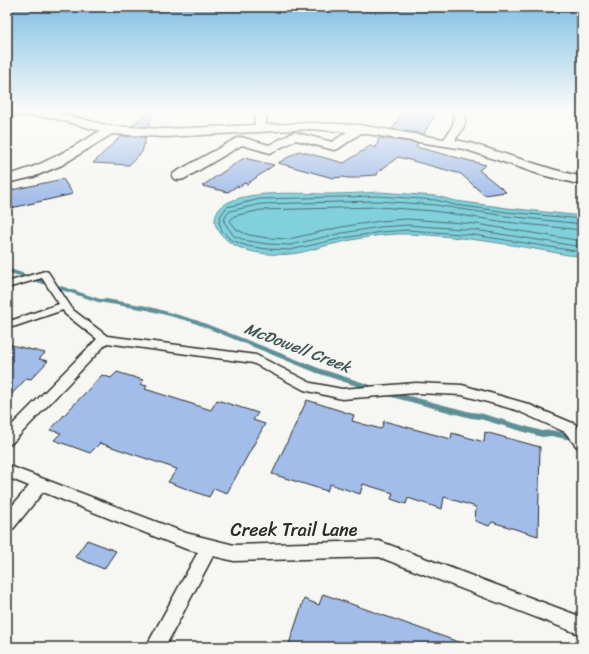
<svg xmlns="http://www.w3.org/2000/svg" width="589" height="654" font-family="Sriracha,sans-serif">
	<style>
		.water { fill: #81d1dd; stroke: #5f8f96 }
		.lines { fill: none; stroke-linecap: round; stroke-linejoin: round }
		.shore { stroke: #4d6d72; stroke-width: 1 }
		.stream { fill: #5f8f96; fill-rule: evenodd }
		.building { fill: #a2bde9; stroke: #2b2b2b }
		.lane-casing { stroke: #2b2b2b; stroke-width: 3 }
		.street-casing { stroke: #2b2b2b; stroke-width: 3 }
		.lane { fill: #f6f6f2; fill-rule: evenodd }
		.street { fill: #f6f6f2; fill-rule: evenodd }
		.labels { text-anchor: middle; stroke-width: 4; stroke-linejoin: round; paint-order: stroke }
		.water-label { font-size: 16px; font-style: italic; fill: #405458; stroke: #f6f6f2 }
		.near-street-label { font-size: 18px; fill: #2b2b2b; stroke: #f6f6f2 }
	</style>
	<rect width="100%" height="100%" fill="#f6f6f2"/>
	<filter id="ink" filterUnits="userSpaceOnUse"><feTurbulence type="fractalNoise" baseFrequency=".025" numOctaves="2"/><feDisplacementMap in="SourceGraphic" scale="8" xChannelSelector="R" yChannelSelector="G"/><feConvolveMatrix kernelMatrix="1 2 1 2 8 2 1 2 1" color-interpolation-filters="sRGB"/></filter>
	<g filter="url(#ink)">
		<path class="water" d="M379,192L436,196L456,201L507,208L582,216V256L568,255C515,245 463,236 409,234C383,233 354,239 329,245C316,248 303,253 290,254C265,256 228,252 216,226C214,222 215,219 216,215C225,187 304,194 327,194C344,194 361,193 379,192Z"/>
		<g class="lines">
			<path class="shore" d="M582,219L507,212L455,205L436,200L378,196L260,199L227,207L221,215L219,222L222,231L231,240L247,246L267,249L290,250L343,238L381,232L408,230L474,235L582,252
				M582,224L506,216L435,205L378,201L261,204L230,211L225,217L224,222L234,236L248,241L268,244L290,245L342,233L380,227L408,225L475,230L582,247
				M582,230L505,222L434,211L378,207L261,210L234,216L230,221L237,230L249,235L268,238L289,239L341,227L380,221L407,219L476,224L582,241"/>
			<path class="stream" d="M7,268L100,299H106L147,306L196,320L321,369L377,387L378,389L377,391L375,392L317,373L192,322L147,310L98,302L7,272Z
				M386,390L471,412L480,413L542,431L551,430L582,436V442L551,436L542,437L480,419L471,418L384,395L383,393L384,391Z"/>
		</g>
		<path class="building" d="M149,110H153L149,127L132,126Z
			M410,110L430,113L429,114L435,115L424,134L392,129L402,114L405,115Z
			M121,136L146,137L142,152L129,165L93,163Z
			M379,138L418,143L416,147L486,165L479,170L506,192L484,195L461,174L398,157L378,172L377,175L360,176L358,178H348L343,177L333,178L278,163L299,151L344,163L370,146L376,148Z
			M244,158L274,165L247,184L244,183L239,187L237,186L228,192L202,186Z
			M63,179L73,194L7,209V191Z
			M7,344L45,353L39,359L48,361L31,379L27,378L7,399Z
			M117,372L143,380L140,384L147,386L145,389L211,410L217,400L258,413L253,420L265,424L227,493L214,488L209,497L168,482L177,469L100,443L90,453L54,440L61,433L50,430L102,375L111,378Z
			M307,400L354,415L352,421L381,429L384,421L451,439L452,433L484,442L485,432L540,447L538,536L492,522L489,526L475,521L476,507L444,497L442,509L408,498L406,504L391,499L393,493L363,484L360,494L330,484L327,491L272,474Z
			M87,540L116,551L104,569L75,557Z
			M323,594L467,645L466,647H288L304,599L319,605Z"/>
		<g class="lines">
			<defs>
				<path id="lane" d="M45,271L48,272L73,310L107,336L256,355L311,383L342,389L416,383L462,385L525,403L575,424L582,433V449L577,447L565,432L516,410L462,395L416,393L342,399L304,390L253,363L107,343L12,443L7,445V430L97,339L65,314L63,310L16,326L12,327L7,326V318L13,320L59,304L42,278L7,288V282Z
					M7,465L186,533L234,545L379,541L582,617V635L379,557L234,561L213,556L165,647H146L198,552L186,549L43,492L13,529L7,531V512L29,486L7,477Z"/>
				<path id="street" d="M7,110L50,111L110,126L165,129L255,125V115L259,110H270L267,115L266,125L311,123L359,125L444,139C451,130 458,120 451,110H462C470,121 462,131 455,140L470,143L552,169L582,177V185L542,175L464,149L361,133L338,149L334,150L296,140L270,153L242,145L184,179L179,180L174,179L172,176L174,173L237,138L241,137L269,145L294,132L332,142L347,132L311,129L165,137L112,134L62,165L33,177L7,183V175C41,167 70,149 100,131L50,117L7,115Z"/>
			</defs>
			<use href="#lane" class="lane-casing"/>
			<use href="#street" class="street-casing"/>
			<use href="#lane" class="lane"/>
			<use href="#street" class="street"/>
		</g>
	</g>
	<linearGradient id="sky" x2="0" y2="1"><stop stop-color="#7fc0e4"/><stop offset="0.55" stop-color="#fbfbf9"/><stop offset="1" stop-color="#fbfbf9" stop-opacity="0"/></linearGradient>
	<rect width="589" height="201" fill="url(#sky)"/>
	<g class="labels">
		<g class="water-label">
			<text transform="translate(298 347) rotate(21)" y="6">McDowell Creek</text>
		</g>
		<g class="near-street-label">
			<text x="294" y="536">Creek Trail Lane</text>
		</g>
	</g>
	<rect width="589" height="654" fill="none" stroke="#f6f6f2" stroke-width="24"/>
	<rect x="12" y="12" width="565" height="630" fill="none" stroke="#2b2b2b" stroke-width="1.5" filter="url(#ink)"/>
</svg>
